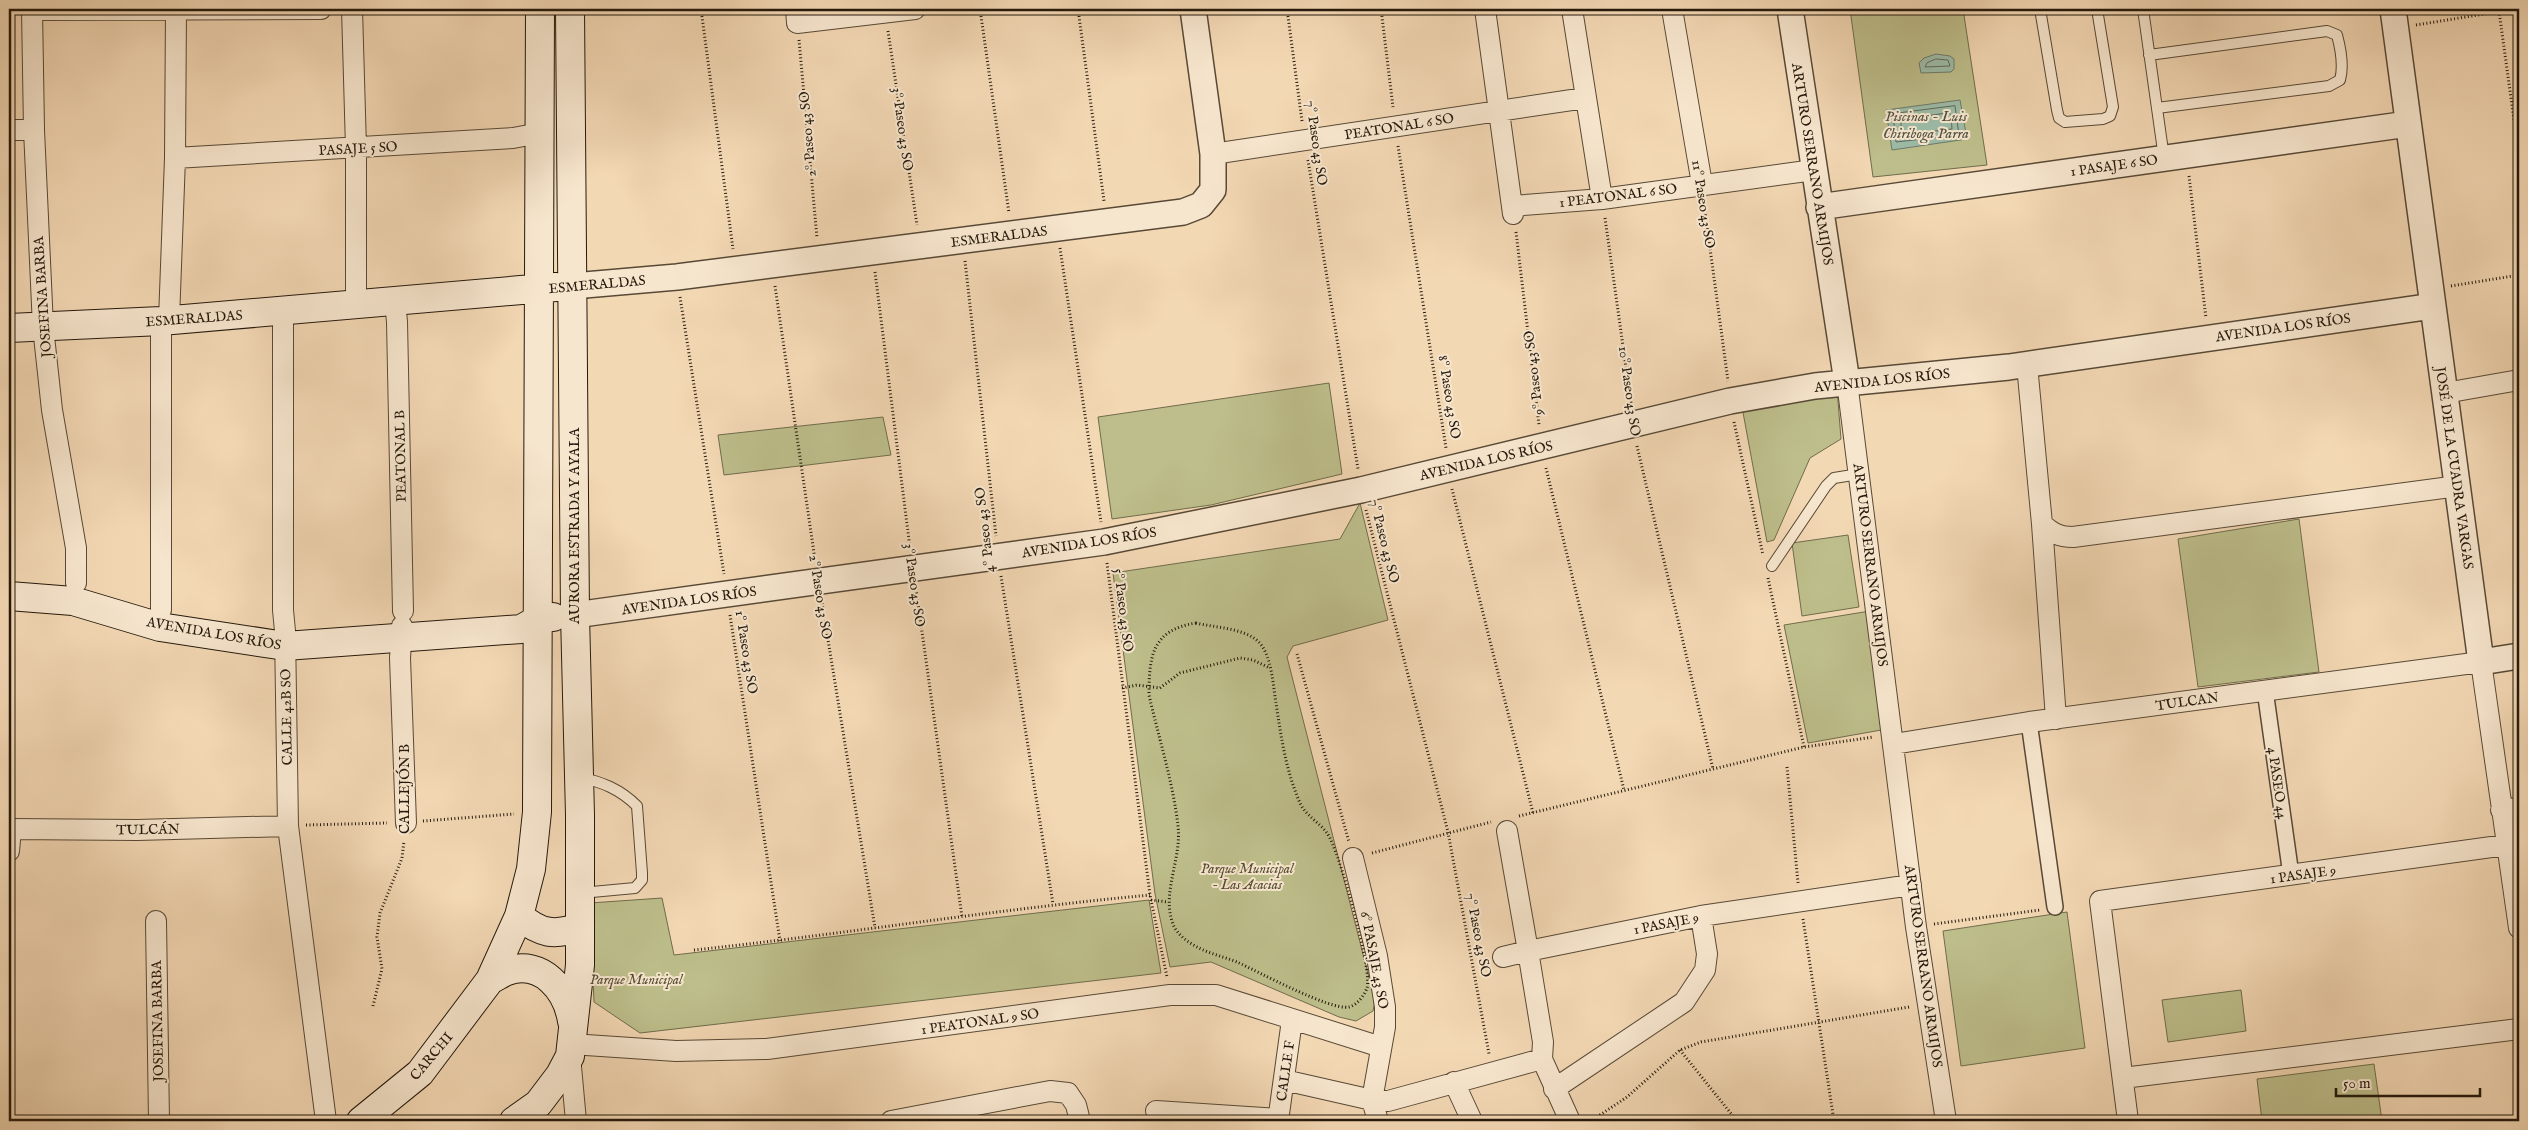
<svg xmlns="http://www.w3.org/2000/svg" width="2528" height="1130" font-family="'IM FELL English',serif">
	<style>
		.green { fill: #bdbe8b; stroke: #706c4c }
		.water { fill: #9dbba7; stroke: #6d7a69 }
		.lines { fill: none; stroke-linecap: round; stroke-linejoin: round }
		.shore { stroke: #606a5a; stroke-width: 1 }
		.service-casing { stroke: #584936; stroke-width: 12 }
		.pedestrian-casing { stroke: #584936; stroke-width: 18 }
		.minor-casing { stroke: #584936; stroke-width: 22 }
		.tertiary-casing { stroke: #584936; stroke-width: 28 }
		.secondary-casing { stroke: #24190c; stroke-width: 30 }
		.path { stroke: #24190c; stroke-width: 3; stroke-dasharray: 1 2.5; stroke-linecap: butt }
		.service { stroke: #f7e6ce; stroke-width: 10 }
		.pedestrian { stroke: #f7e6ce; stroke-width: 15 }
		.minor { stroke: #f7e6ce; stroke-width: 20 }
		.tertiary { stroke: #f7e6ce; stroke-width: 25 }
		.secondary { stroke: #f7e6ce; stroke-width: 28 }
		.labels { text-anchor: middle; stroke-width: 4; stroke-linejoin: round; paint-order: stroke }
		.street-label { font-size: 14px; fill: #24190c; stroke: #f7e6ce }
		.park-label { font-size: 14px; font-style: italic; fill: #524b32; stroke: #f7e6ce }
		.water-label { font-size: 15px; font-style: italic; fill: #4e5242; stroke: #f7e6ce }
	</style>
	<rect width="100%" height="100%" fill="#f3d8b4"/>
	<filter id="stains"><feTurbulence type="fractalNoise" baseFrequency=".004" numOctaves="4"/><feColorMatrix values="0 0 0 0 .2 0 0 0 0 .09 0 0 0 0 .02 0 0 0 .5 -.17"/></filter>
	<radialGradient id="worn" r=".72"><stop offset=".6" stop-color="#630" stop-opacity="0"/><stop offset="1" stop-color="#630" stop-opacity=".3"/></radialGradient>
	<path class="green" d="M1850,9H1963L1987,165L1873,177Z
		M1329,383L1342,474L1211,505L1112,519L1098,417Z
		M1837,389L1841,439L1810,458L1774,540L1767,542L1742,407Z
		M883,417L891,455L724,475L718,435Z
		M1360,503L1388,620L1293,646L1287,657L1375,1001L1373,1011L1356,1021L1339,1017L1211,962L1170,967L1155,894L1113,573L1340,539Z
		M2299,519L2319,672L2198,687L2178,539Z
		M1848,535L1859,607L1802,616L1792,543Z
		M1870,611L1887,729L1808,743L1784,625Z
		M662,898L674,955L1149,900L1161,973L640,1033L594,1002L590,903Z
		M2067,912L2085,1048L1961,1066L1943,931Z
		M2241,990L2246,1031L2168,1042L2162,1000Z
		M2374,1064L2382,1121H2262L2257,1079Z"/>
	<path class="water" d="M1936,54L1950,56L1954,59V69L1951,72L1921,73L1919,63L1924,58Z
		M1960,100L1967,139L1892,150L1886,110Z"/>
	<g class="lines">
		<path class="shore" d="M1936,59L1948,60L1950,66L1925,67L1927,63Z
			M1955,106L1959,135L1896,142L1893,114Z
			M1949,113L1951,115L1952,129L1901,135V120Z"/>
		<defs>
			<path id="service" d="M2040,9L2057,110L2059,118L2065,122L2103,119L2110,116L2113,107L2097,9
				M2143,9L2164,158
				M2149,55L2327,31L2337,35C2341,50 2344,66 2340,80L2329,86L2157,108
				M1772,566L1826,486L1834,478L1859,474
				M579,777C602,782 620,789 637,806L642,873V880L635,888L581,893"/>
			<path id="pedestrian" d="M2265,690L2291,875
				M2029,722L2055,907"/>
			<path id="minor" d="M32,9L34,130L43,327L52,410L76,548V583
				M352,9L356,148V304
				M796,9L797,23L915,9
				M1485,9L1513,214
				M1572,9L1602,199
				M1672,9L1702,184
				M32,10L321,9
				M9,130H34
				M1213,154L1585,98
				M175,158L513,138L540,133
				M1512,206L1602,199L1814,170
				M395,301L397,322L403,611
				M283,311V610L285,631L288,826L326,1121
				M169,320L175,158L176,9
				M2027,365L2042,524L2056,719
				M1847,382L1916,927L1946,1121
				M2445,393L2519,380
				M2042,524C2052,533 2059,537 2073,537L2458,486
				M161,610V321
				M402,626L400,658L406,823
				M1894,744L2029,722L2481,662L2519,928
				M2501,810L2519,808
				M9,829L137,830L288,826
				M9,851L11,829
				M1353,858L1377,956L1385,1007V1027L1372,1100L1378,1121
				M156,921L159,1121
				M1503,957L1528,951L1507,831
				M571,1044L676,1051L767,1049L1170,995H1216L1381,1047
				M570,1056L576,1121
				M2123,1078L2519,1029
				M1284,1080L1372,1100L1388,1101L1542,1059
				M1454,1082L1472,1121
				M1554,1089L1684,1002L1705,970L1707,954L1701,916
				M1156,1111L1278,1119
				M891,1121L1050,1091L1068,1093L1076,1105L1080,1121
				M1278,1121L1292,1020
				M1570,1121L1542,1059L1543,1042L1528,951L1701,916L1911,885
				M2128,1121L2100,901L2506,845"/>
			<path id="tertiary" d="M1790,9L1847,382
				M2393,9L2481,662L2519,656
				M1819,207L2408,124
				M573,286L677,277L1183,212L1201,205L1213,190V154L1193,9
				M575,615L1104,542L1361,490L1730,401L1815,386L2009,367L2433,306"/>
			<path id="secondary" d="M9,328L161,321L556,287
				M9,596L73,601L160,627L285,646L521,629L539,619L553,617
				M519,916C541,934 554,936 580,927
				M490,980C496,977 502,973 507,971C542,959 567,990 572,1021
				M361,1121L420,1073L490,980L519,916L531,869L537,812L540,9
				M514,1121L538,1104L560,1075L570,1056L580,965V815L575,615L570,9"/>
		</defs>
		<use href="#service" class="service-casing"/>
		<use href="#pedestrian" class="pedestrian-casing"/>
		<use href="#minor" class="minor-casing"/>
		<use href="#tertiary" class="tertiary-casing"/>
		<use href="#secondary" class="secondary-casing"/>
		<path class="path" d="M701,9L733,249
			M980,9L1009,213
			M1078,9L1104,201
			M1287,9L1302,121
			M1381,9L1393,107
			M2499,11L2519,156
			M2416,25L2515,9
			M888,31L917,225
			M799,40L817,238
			M1398,146L1446,448
			M1308,160L1358,469
			M2189,176L2206,318
			M1704,204L1728,381
			M1605,218L1631,403
			M1516,232L1539,425
			M1060,248L1101,522
			M965,261L996,536
			M875,272L910,548
			M775,286L815,560
			M2451,286L2519,275
			M680,297L724,574
			M1734,422L1763,555
			M1637,446L1713,769
			M1546,468L1624,790
			M1452,489L1533,813
			M1366,510L1448,832L1489,1054
			M1107,563L1150,895L1167,977
			M1001,576L1053,904
			M1768,578L1804,747
			M916,589L962,917
			M822,603L875,928
			M730,615L780,941
			M1196,623C1216,628 1250,628 1262,646C1272,661 1273,685 1276,703C1281,737 1286,771 1300,803C1306,816 1319,822 1327,833C1339,849 1373,972 1367,988C1364,996 1357,1005 1349,1007C1331,1011 1257,971 1237,962C1224,957 1211,954 1199,948C1189,943 1177,935 1173,924C1161,893 1182,859 1178,826C1173,782 1159,739 1149,695C1149,656 1152,630 1196,623Z
			M1297,654L1349,842
			M1122,688L1137,685L1160,688L1180,673L1240,658L1253,660L1270,668
			M1787,767L1798,883
			M1519,816L1804,747L1874,737
			M423,821L514,814
			M306,825L387,823
			M1372,853L1491,822
			M1151,900L1168,902
			M1803,919L1834,1121
			M1934,924L2040,910
			M694,950C846,934 998,909 1150,895
			M373,1006L382,969L377,937L380,913L402,858L404,841
			M1680,1050L1737,1121
			M1591,1121L1627,1097L1680,1050L1701,1042L1909,1007"/>
		<use href="#service" class="service"/>
		<use href="#pedestrian" class="pedestrian"/>
		<use href="#minor" class="minor"/>
		<use href="#tertiary" class="tertiary"/>
		<use href="#secondary" class="secondary"/>
	</g>
	<g class="labels">
		<g class="street-label">
			<text transform="translate(1399 126) rotate(-9)" y="5">PEATONAL 6 SO</text>
			<text transform="translate(903 129) rotate(82)" y="5">3º Paseo 43 SO</text>
			<text transform="translate(807 134) rotate(-95)" y="5">2º Paseo 43 SO</text>
			<text transform="translate(1317 143) rotate(82)" y="5">7º Paseo 43 SO</text>
			<text transform="translate(358 148) rotate(-3)" y="5">PASAJE 5 SO</text>
			<text transform="translate(1813 164) rotate(81)" y="5">ARTURO SERRANO ARMIJOS</text>
			<text transform="translate(2114 165) rotate(-8)" y="5">1 PASAJE 6 SO</text>
			<text transform="translate(1618 195) rotate(-7)" y="5">1 PEATONAL 6 SO</text>
			<text transform="translate(1704 204) rotate(81)" y="5">11º Paseo 43 SO</text>
			<text transform="translate(999 236) rotate(-7)" y="5">ESMERALDAS</text>
			<text transform="translate(597 284) rotate(-5)" y="5">ESMERALDAS</text>
			<text transform="translate(42 297) rotate(-94)" y="5">JOSEFINA BARBA</text>
			<text transform="translate(194 318) rotate(-4)" y="5">ESMERALDAS</text>
			<text transform="translate(2283 327) rotate(-8)" y="5">AVENIDA LOS RÍOS</text>
			<text transform="translate(1533 373) rotate(-97)" y="5">9º Paseo 43 SO</text>
			<text transform="translate(1882 380) rotate(-6)" y="5">AVENIDA LOS RÍOS</text>
			<text transform="translate(1630 391) rotate(82)" y="5">10º Paseo 43 SO</text>
			<text transform="translate(1450 397) rotate(81)" y="5">8º Paseo 43 SO</text>
			<text transform="translate(400 456) rotate(-91)" y="5">PEATONAL B</text>
			<text transform="translate(1486 460) rotate(-13)" y="5">AVENIDA LOS RÍOS</text>
			<text transform="translate(2455 468) rotate(82)" y="5">JOSÉ DE LA CUADRA VARGAS</text>
			<text transform="translate(574 526) rotate(-90)" y="5">AURORA ESTRADA Y AYALA</text>
			<text transform="translate(984 530) rotate(-97)" y="5">4º Paseo 43 SO</text>
			<text transform="translate(1385 541) rotate(76)" y="5">7º Paseo 43 SO</text>
			<text transform="translate(1089 542) rotate(-9)" y="5">AVENIDA LOS RÍOS</text>
			<text transform="translate(1871 565) rotate(83)" y="5">ARTURO SERRANO ARMIJOS</text>
			<text transform="translate(915 585) rotate(82)" y="5">3º Paseo 43 SO</text>
			<text transform="translate(821 597) rotate(81)" y="5">2º Paseo 43 SO</text>
			<text transform="translate(689 600) rotate(-8)" y="5">AVENIDA LOS RÍOS</text>
			<text transform="translate(1124 610) rotate(83)" y="5">5º Paseo 43 SO</text>
			<text transform="translate(214 633) rotate(10)" y="5">AVENIDA LOS RÍOS</text>
			<text transform="translate(747 652) rotate(81)" y="5">1º Paseo 43 SO</text>
			<text transform="translate(2187 701) rotate(-8)" y="5">TULCAN</text>
			<text transform="translate(286 717) rotate(-91)" y="5">CALLE 42B SO</text>
			<text transform="translate(2278 783) rotate(82)" y="5">4 PASEO 44</text>
			<text transform="translate(404 789) rotate(-90)" y="5">CALLEJÓN B</text>
			<text transform="translate(148 829) rotate(-1)" y="5">TULCÁN</text>
			<text transform="translate(2303 874) rotate(-8)" y="5">1 PASAJE 9</text>
			<text transform="translate(1666 923) rotate(-11)" y="5">1 PASAJE 9</text>
			<text transform="translate(1479 935) rotate(79)" y="5">7º Paseo 43 SO</text>
			<text transform="translate(1375 960) rotate(79)" y="5">6° PASAJE 43 SO</text>
			<text transform="translate(1924 966) rotate(82)" y="5">ARTURO SERRANO ARMIJOS</text>
			<text transform="translate(157 1021) rotate(-91)" y="5">JOSEFINA BARBA</text>
			<text transform="translate(980 1021) rotate(-8)" y="5">1 PEATONAL 9 SO</text>
			<text transform="translate(431 1056) rotate(-50)" y="5">CARCHI</text>
			<text transform="translate(1285 1071) rotate(-82)" y="5">CALLE F</text>
		</g>
		<g class="park-label">
			<text x="1247" y="873">Parque Municipal<tspan x="1247" dy="16">- Las Acacias</tspan></text>
			<text x="636" y="984">Parque Municipal</text>
		</g>
		<g class="water-label">
			<text x="1926" y="121">Piscinas - Luis<tspan x="1926" dy="17">Chiriboga Parra</tspan></text>
		</g>
	</g>
	<rect width="2528" height="1130" fill="none" stroke="#f3d8b4" stroke-width="30"/>
	<rect x="10" y="10" width="2508" height="1110" fill="none" stroke="#24190c" stroke-width="2.5"/>
	<rect x="15" y="15" width="2498" height="1100" fill="none" stroke="#24190c"/>
	<path d="M2336 1088v8h144v-8" fill="none" stroke="#24190c" stroke-width="2.5"/>
	<text x="2343" y="1088" font-size="15" fill="#24190c" stroke="#f7e6ce" stroke-width="4" paint-order="stroke">50 m</text>
	<rect width="100%" height="100%" filter="url(#stains)"/>
	<rect width="100%" height="100%" fill="url(#worn)"/>
</svg>
